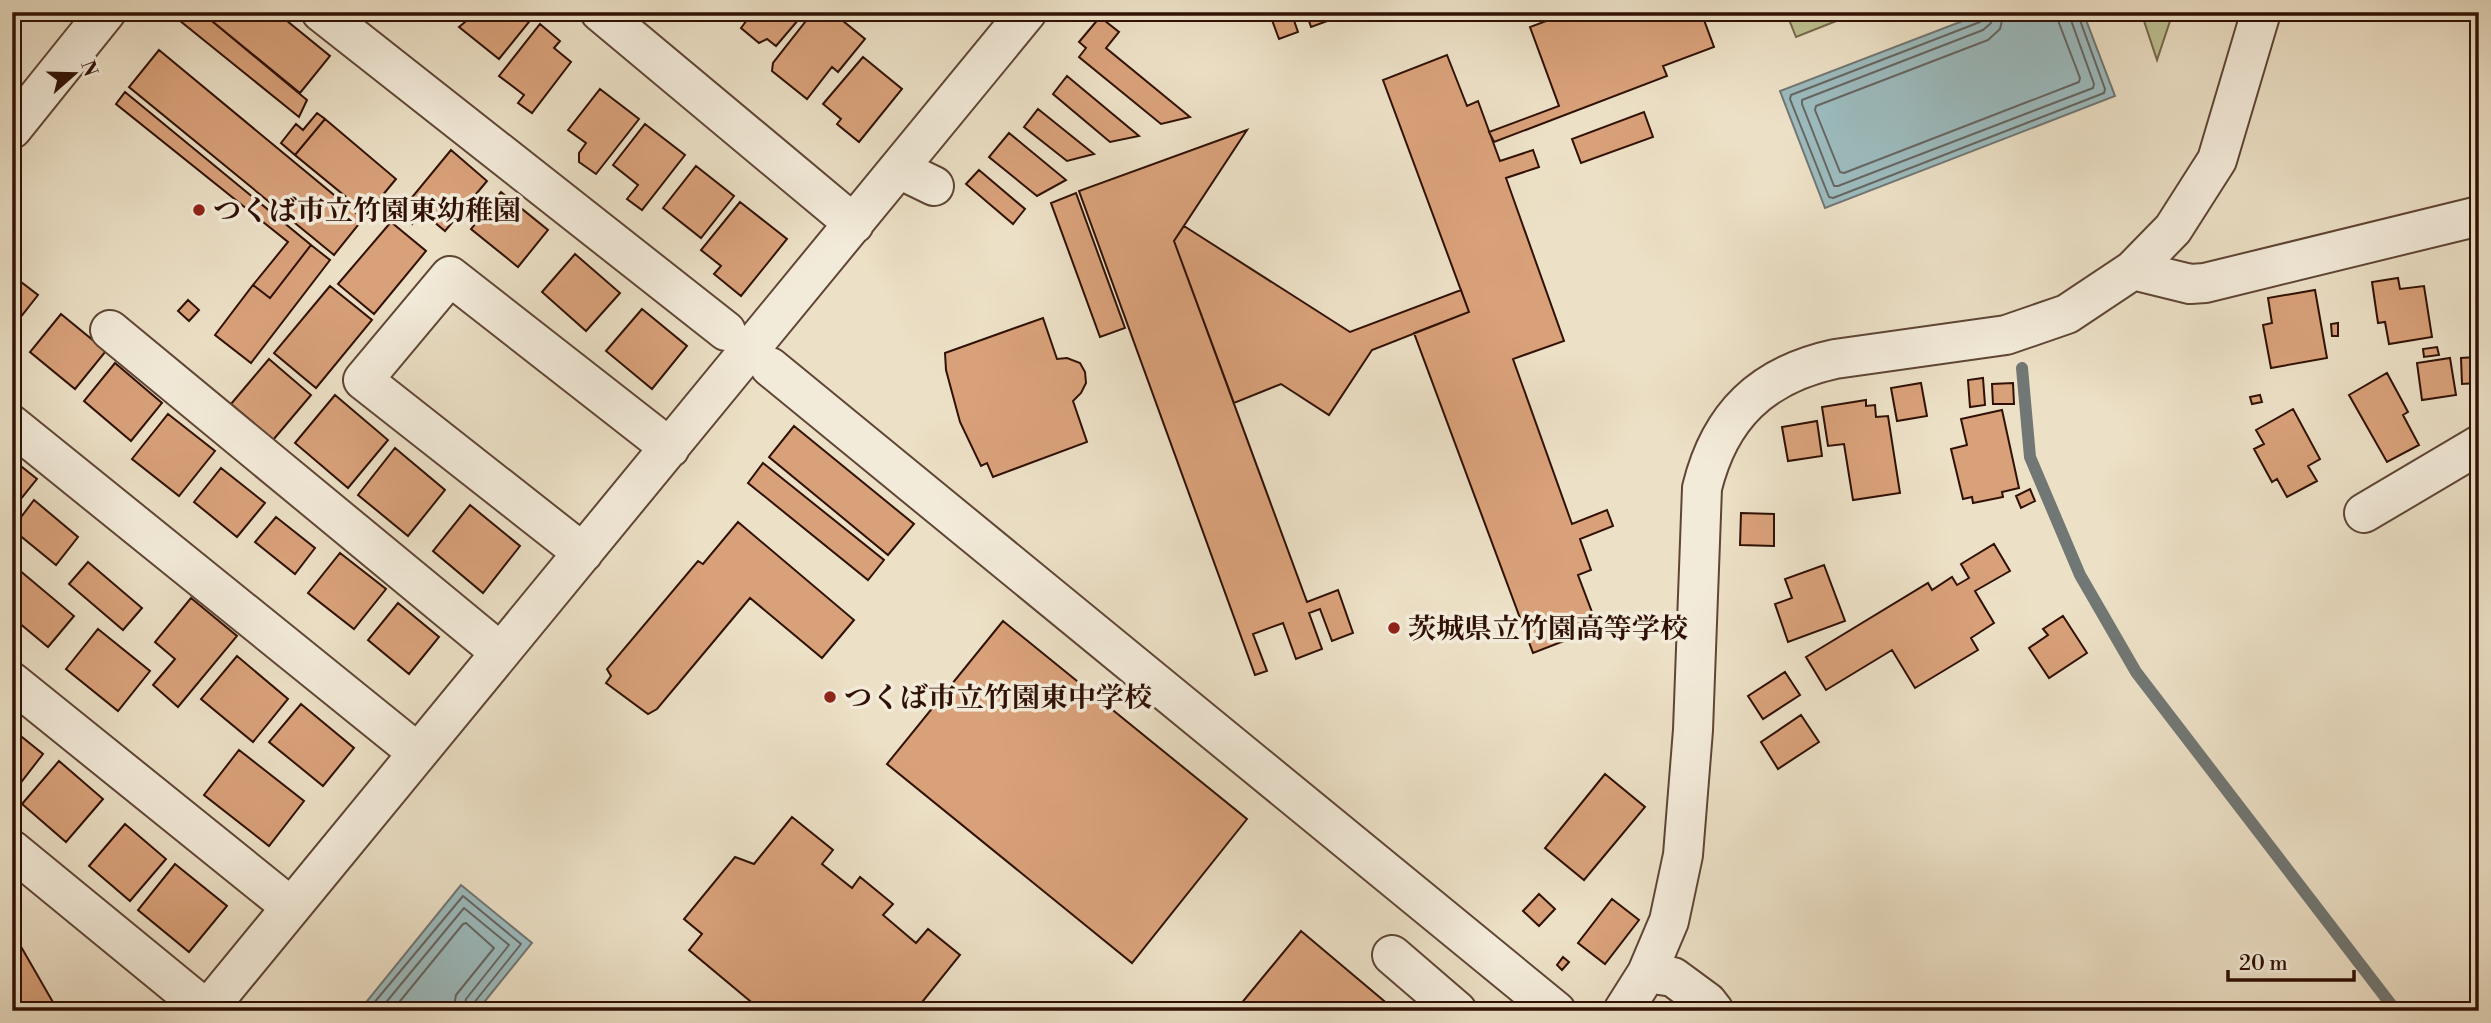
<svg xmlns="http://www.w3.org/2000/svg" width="2491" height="1023" font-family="'Libre Bodoni','Noto Serif JP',serif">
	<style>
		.green { fill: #bdc192; stroke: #76694c; stroke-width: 2 }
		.water { fill: #9cbbbe; stroke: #717774; stroke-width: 2 }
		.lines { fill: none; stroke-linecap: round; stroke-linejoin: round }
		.shore { stroke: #666662; stroke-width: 2 }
		.stream { stroke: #717774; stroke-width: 12 }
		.building { fill: #d9a17a; stroke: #301105; stroke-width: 2 }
		.minor-casing { stroke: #5f4535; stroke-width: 42 }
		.minor { stroke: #f3ebda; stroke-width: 38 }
		.poi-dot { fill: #8f2418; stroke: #f3ebda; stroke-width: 2.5 }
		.labels { text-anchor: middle; stroke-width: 7; stroke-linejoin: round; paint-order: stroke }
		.poi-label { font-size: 28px; font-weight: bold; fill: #301105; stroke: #f3ebda; text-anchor: start }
	</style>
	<rect width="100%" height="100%" fill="#ece0c6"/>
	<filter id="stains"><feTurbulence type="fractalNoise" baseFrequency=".00286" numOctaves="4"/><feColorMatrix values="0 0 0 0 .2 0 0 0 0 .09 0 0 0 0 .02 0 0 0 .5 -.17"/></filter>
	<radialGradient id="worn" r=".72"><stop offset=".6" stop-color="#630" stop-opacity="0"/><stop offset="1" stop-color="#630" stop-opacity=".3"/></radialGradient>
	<path class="green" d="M1786,12H1859L1796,37Z
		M2141,12H2173L2157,60Z"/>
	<path class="water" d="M1986,12H2083L2115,96L1825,208L1780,91Z
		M461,885L532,943L477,1011H369L363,1006Z"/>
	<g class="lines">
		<path class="shore" d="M1985,12L1984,18L1980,22L1791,95L1790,99L1829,197L1833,198L2104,93L2105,89L2077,12
			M1994,12L1991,23L1983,30L1802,100V104L1834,186H1838L2093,88L2094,84L2068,12
			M2004,12L2000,29L1988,40L1816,106L1815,110L1840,172L1844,173L2079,82L2080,78L2059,23L2058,12
			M373,1011V1004L463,896L521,944L473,1004L472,1011
			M382,1011L383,1006L464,908L509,945L466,999L463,1011
			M392,1011L463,924L466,923L494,948L456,995L453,1011"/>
		<path class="stream" d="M2022,368L2030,457L2080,575L2136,672L2396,1011"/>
	</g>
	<path class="building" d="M12,12H25L12,28Z
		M169,12H201L307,100L299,117Z
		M201,12H276L330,56L300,93Z
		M453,12H537L499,59L459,27L465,22Z
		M738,12H805L776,46L767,39L759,43L741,28L747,20Z
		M813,12H832L865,39L838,72L832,67L807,99L772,71L773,63Z
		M906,12H929L925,17L921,13L915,20Z
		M1269,12H1291L1298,32L1279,39Z
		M1306,12H1330L1333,19L1311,27Z
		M1570,12H1701L1714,47L1663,66L1667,76L1494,142L1489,132L1559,106L1530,27Z
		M1100,17L1119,32L1106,48L1190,117L1161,124L1079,57L1086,48L1079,42Z
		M540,24L560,41L554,48L571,62L532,113L518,103L524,95L499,76Z
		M159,50L363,219L334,255L129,87Z
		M1447,55L1467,106L1478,101L1500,161L1533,150L1539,167L1506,178L1564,341L1513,359L1572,524L1607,510L1613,526L1580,539L1591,570L1578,575L1598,628L1533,653L1414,333L1469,312L1383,80Z
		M863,57L902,89L859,142L837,124L841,119L823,104Z
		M1067,76L1139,136L1110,142L1053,94Z
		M600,89L639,119L596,174L579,162V153L586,143L568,130Z
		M125,92L311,245L270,298L253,285L288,242L116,104Z
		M1038,109L1094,154L1067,161L1024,127Z
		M1644,112L1653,137L1581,163L1572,139Z
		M317,113L325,119L295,155L281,143L296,124L303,130Z
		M325,119L396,179L367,214L295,155Z
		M645,124L685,155L642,210L627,199L638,185L613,165Z
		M1247,130L1174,241L1307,602L1338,590L1353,633L1332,641L1320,609L1309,613L1322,649L1296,659L1283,623L1253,634L1267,671L1255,675L1079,191Z
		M1009,133L1066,180L1037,196L989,157Z
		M451,150L487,181L445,231L422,212L412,224L399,213Z
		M696,166L734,196L701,238L663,208Z
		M979,170L1025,209L1013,224L966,184Z
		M501,192L548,230L518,267L471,229Z
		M1076,193L1125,328L1100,337L1051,203Z
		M740,202L787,239L741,296L714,274L721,266L701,250Z
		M391,222L426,251L374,314L338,284Z
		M1184,226L1350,332L1461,290L1469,312L1372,350L1329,415L1281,384L1234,403L1174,241Z
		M311,245L330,260L251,363L215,335L253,285L270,298Z
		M575,254L620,293L586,331L542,292Z
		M12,275L38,295L12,328Z
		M2398,278L2400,289L2424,286L2432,337L2389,344L2385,322L2378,323L2372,282Z
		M330,286L372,320L316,388L274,353Z
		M2315,290L2327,358L2271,368L2263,325L2272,323L2268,298Z
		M188,300L199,310L189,321L178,311Z
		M642,309L687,346L652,389L606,351Z
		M61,314L106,351L75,389L30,352Z
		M1043,318L1057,359L1067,358L1080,363L1085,372L1086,383L1081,393L1073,401L1087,442L993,477L987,463L981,466L960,422L946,370L945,353Z
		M2338,323V336H2332L2331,324Z
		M2437,347L2439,355L2424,357L2423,349Z
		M2476,357L2477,383L2462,384L2461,358Z
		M2450,358L2456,395L2422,400L2417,363Z
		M269,359L311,395L273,440L231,404Z
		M115,363L162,403L131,441L84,401Z
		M2387,373L2408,412L2403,415L2419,445L2387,462L2349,395Z
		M1983,378L1985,405L1970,407L1968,380Z
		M1921,383L1927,416L1897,421L1891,388Z
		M2013,383L2014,404H1993L1992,384Z
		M335,395L388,440L348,488L295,443Z
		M2260,395L2262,402L2252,404L2250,397Z
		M1866,400V406L1875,405L1876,417L1888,416L1900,493L1853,500L1844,444L1828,446L1822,407Z
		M2293,409L2320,459L2308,466L2317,481L2287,497L2277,479L2272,482L2254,449L2264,444L2256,430Z
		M2002,410L2019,488L2002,492L2003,497L1973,503L1972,497L1963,499L1951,449L1967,445L1961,419Z
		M168,414L215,451L179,496L132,459Z
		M1817,421L1822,456L1788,461L1782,427Z
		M794,426L914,524L888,555L769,457Z
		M395,448L445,490L408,536L358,495Z
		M12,459L37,479L12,510Z
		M763,463L884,560L868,580L748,483Z
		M221,468L265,503L237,537L194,502Z
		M2030,489L2035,501L2021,508L2016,496Z
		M34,500L78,537L56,565L12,529Z
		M470,505L520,546L483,593L433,551Z
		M1741,513L1774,514V546L1740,545Z
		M276,517L315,548L295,574L255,542Z
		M738,522L854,620L822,658L750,598L657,709L648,714L606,683L611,676L607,669L698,561L703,564Z
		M1994,544L2010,571L1975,591L1994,623L1971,638L1978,650L1915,688L1892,650L1826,690L1806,657L1928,583L1932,590L1952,577L1957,585L1969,578L1961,564Z
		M340,553L386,589L354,629L308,593Z
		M88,562L142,608L123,630L69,584Z
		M12,564L74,616L48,647L12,617Z
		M1824,565L1845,621L1788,642L1775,604L1792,598L1785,579Z
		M191,598L237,636L178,707L153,685L175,659L155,642Z
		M398,603L439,637L409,674L368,640Z
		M2063,616L2087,653L2049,678L2029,648L2048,635L2043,629Z
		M1003,621L1247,819L1132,963L887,764Z
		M98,629L150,671L118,711L66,669Z
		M237,656L288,699L253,742L201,699Z
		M1785,672L1800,695L1763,719L1748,696Z
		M301,704L354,748L323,786L269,742Z
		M1801,715L1819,742L1778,769L1761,742Z
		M12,729L43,754L12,794Z
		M239,750L304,801L269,846L204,795Z
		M59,761L103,799L66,842L22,804Z
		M1605,774L1645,807L1584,880L1545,848Z
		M792,817L833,850L822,864L852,888L860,877L893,904L883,915L916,943L928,929L960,955L915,1011H762L689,950L702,934L684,919L735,857L754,864Z
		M125,824L166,859L130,901L89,866Z
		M175,864L227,906L189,952L138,910Z
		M1539,894L1555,909L1539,926L1523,911Z
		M1612,899L1639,920L1605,964L1578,943Z
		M12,931L58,1011H12Z
		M1301,931L1396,1011H1235Z
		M1563,957L1569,962L1562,970L1557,965Z"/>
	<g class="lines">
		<defs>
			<path id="minor" d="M321,12L726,331
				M600,12L854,224
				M12,129L106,12
				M899,169L934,186
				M2133,270L2190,284L2205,283L2479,216
				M110,330L500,652
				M770,367L1556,1011
				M12,425L418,753
				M2364,513L2479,445
				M583,553L363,380L450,276L670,448
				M12,682L291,907
				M12,850L207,1010
				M1392,955L1457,1011
				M1647,973L1673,977L1707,1002L1714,1011
				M206,1011L1027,12
				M1623,1011L1647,973L1669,921L1683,855L1693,730L1702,488C1720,415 1762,375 1835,359L2006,335L2067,314L2133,270L2173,229L2217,160L2261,12"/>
		</defs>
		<use href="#minor" class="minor-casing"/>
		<use href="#minor" class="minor"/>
	</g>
	<g class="poi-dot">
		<circle cx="199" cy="210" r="7"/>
		<circle cx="1394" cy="628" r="7"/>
		<circle cx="830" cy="697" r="7"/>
	</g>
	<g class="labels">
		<g class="poi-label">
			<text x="213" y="220">つくば市立竹園東幼稚園</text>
			<text x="1408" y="638">茨城県立竹園高等学校</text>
			<text x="844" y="707">つくば市立竹園東中学校</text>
		</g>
	</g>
	<rect width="2491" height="1023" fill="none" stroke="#ece0c6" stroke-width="42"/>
	<rect x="14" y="14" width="2463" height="995" fill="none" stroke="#301105" stroke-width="3.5"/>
	<rect x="21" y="21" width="2449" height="981" fill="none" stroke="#301105" stroke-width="2"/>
	<g transform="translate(74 74) rotate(70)" stroke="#f3ebda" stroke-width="5" paint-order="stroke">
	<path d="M0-5L12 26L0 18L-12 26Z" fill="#301105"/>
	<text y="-10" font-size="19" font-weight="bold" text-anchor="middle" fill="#301105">N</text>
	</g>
	<path d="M2228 970v10h126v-10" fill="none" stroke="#301105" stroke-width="3.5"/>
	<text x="2239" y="970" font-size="21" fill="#301105" stroke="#f3ebda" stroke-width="5" paint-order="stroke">20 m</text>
	<rect width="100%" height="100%" filter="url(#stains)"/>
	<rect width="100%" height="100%" fill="url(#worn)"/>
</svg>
